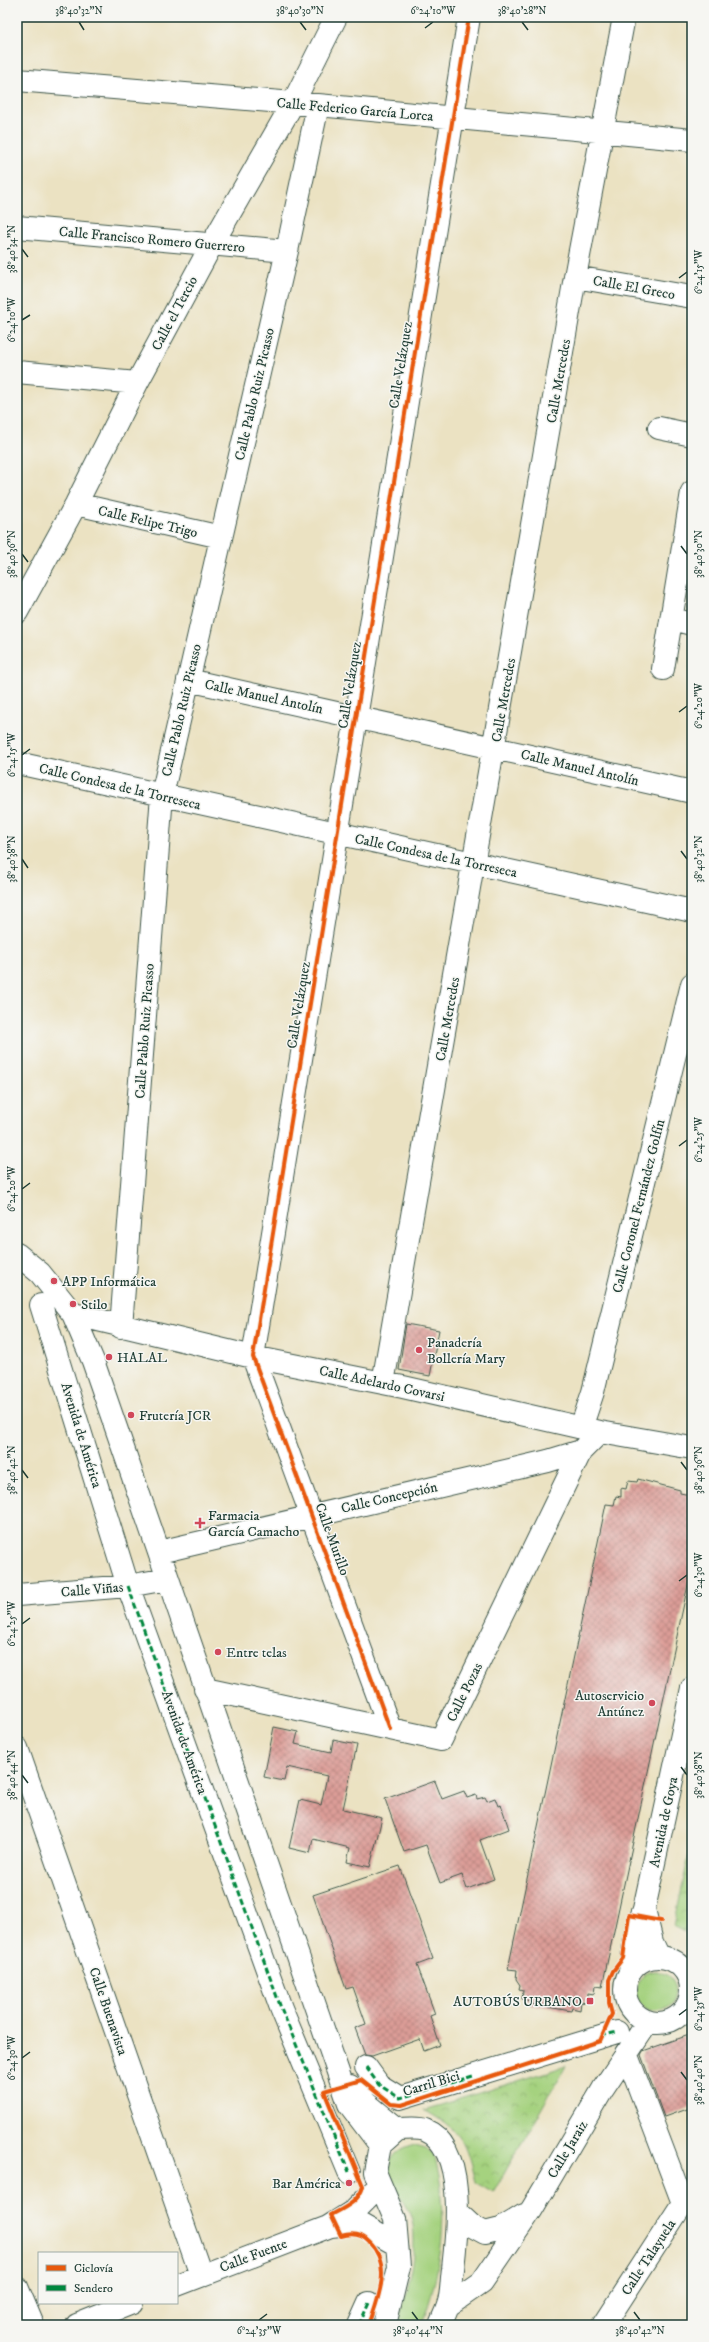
<svg xmlns="http://www.w3.org/2000/svg" width="709" height="2342" font-family="'IM FELL DW Pica',serif">
	<style>
		.green { fill: #a5d27f; stroke: #62885a }
		.park { fill: url(#park-crowns); stroke: #62885a }
		.building { fill: url(#building-cross-hatch) }
		.lines { fill: none; stroke-linecap: round; stroke-linejoin: round }
		.minor-casing { stroke: #3e5649; stroke-width: 24 }
		.minor { stroke: #fff; stroke-width: 22 }
		.quiet { stroke: #00873e; stroke-width: 3; stroke-dasharray: 6 3; stroke-linecap: butt }
		.cycleway-casing { stroke: #f6f6f2; stroke-width: 6 }
		.cycleway { stroke: #e8590c; stroke-width: 4 }
		.ticks { fill: none; stroke: #1f3d34; stroke-width: 1.5 }
		.poi-dot { fill: #d1495b; stroke: #f6f6f2; stroke-width: 1.5 }
		.labels { text-anchor: middle; stroke-width: 3; stroke-linejoin: round; paint-order: stroke }
		.street-label { font-size: 14px; fill: #1f3d34; stroke: #f6f6f2 }
		.poi-label { font-size: 14px; fill: #1f3d34; stroke: #f6f6f2; text-anchor: start }
		.neatline { fill: none; stroke: #1f3d34; stroke-width: 1.5 }
		.ticks-label { font-size: 10px; text-anchor: middle; fill: #1f3d34 }
	</style>
	<defs>
		<pattern id="park-crowns" width="20" height="18" patternUnits="userSpaceOnUse"><rect width="20" height="18" fill="#a5d27f"/><path d="M2 6a3 3 0 1 1 6 0M12 15a3 3 0 1 1 6 0" fill="none" stroke="#86ac69"/></pattern>
		<pattern id="building-cross-hatch" width="8" height="8" patternUnits="userSpaceOnUse"><rect width="8" height="8" fill="#dc9d97"/><path d="M0 0l8 8M0 8l8-8" fill="none" stroke="#b2817c"/></pattern>
	</defs>
	<rect width="100%" height="100%" fill="#f6f6f2"/>
	<filter id="ink" filterUnits="userSpaceOnUse"><feTurbulence type="fractalNoise" baseFrequency=".025" numOctaves="2"/><feDisplacementMap in="SourceGraphic" scale="8" xChannelSelector="R" yChannelSelector="G"/><feConvolveMatrix kernelMatrix="1 2 1 2 8 2 1 2 1" color-interpolation-filters="sRGB"/></filter>
	<filter id="wash" filterUnits="userSpaceOnUse"><feTurbulence type="fractalNoise" baseFrequency=".012" numOctaves="4" result="noise"/><feDisplacementMap in="SourceGraphic" scale="16" xChannelSelector="R" yChannelSelector="G"/><feGaussianBlur stdDeviation="0.9" result="paint"/><feColorMatrix in="noise" values="0 0 0 0 0 0 0 0 0 0 0 0 0 0 0 0 0 1.4 0 .05"/><feComposite in="paint" operator="in"/></filter>
	<g filter="url(#wash)">
		<rect width="100%" height="100%" fill="#ebe2c2"/>
		<path class="green" d="M636 1991a20 20 0 1 1 40 0a20 20 0 1 1-40 0Z
			M415,2145L426,2148L434,2155C451,2212 441,2270 422,2325L399,2319C406,2288 419,2252 412,2220C408,2201 387,2187 389,2167C391,2153 403,2148 415,2145Z"/>
		<path class="park" d="M692,1840V1936L674,1926Z
			M566,2066L493,2193L475,2182C465,2141 462,2131 424,2110Z"/>
		<g id="blocks">
			<path class="building" d="M406,1324L439,1330L430,1376L399,1370Z
				M638,1479L680,1490V1493L690,1495L688,1503L692,1504V1566L602,1987L595,1986L594,1994L588,1993L587,2003L581,2002L580,2010L572,2008L571,2011L530,2004V2001L522,1999L523,1990L519,1989L520,1985L516,1979L517,1970L508,1969L606,1504L614,1505L616,1496L621,1497V1488L626,1489L628,1481L637,1482Z
				M274,1727L298,1732L295,1744L331,1752L333,1740L357,1745L343,1809L382,1818L370,1867L347,1862L350,1848L313,1839L310,1853L289,1848L300,1800L321,1805L327,1776L287,1767L284,1781L264,1777Z
				M435,1781L442,1799L464,1791L467,1798L476,1795L477,1799L485,1797L487,1801L495,1798L498,1806L501,1805L509,1829L480,1840L494,1879L467,1889L462,1875L440,1883L426,1845L404,1852L385,1799Z
				M400,1866L433,1959L417,1965L435,2014L430,2016L440,2045L424,2051L420,2039L372,2056L365,2055L355,2028L366,2024L353,1987L346,1989L313,1895Z
				M692,2034V2107L664,2117L641,2055L643,2051Z"/>
		</g>
	</g>
	<g filter="url(#ink)">
		<use href="#blocks" fill-opacity="0" stroke="#3e5649" stroke-width="1"/>
		<g class="lines">
			<defs>
				<path id="minor" d="M17,80L318,105L692,140
					M17,227L287,251
					M575,277L692,297
					M17,372L137,383
					M659,428L692,435
					M76,504L221,537
					M17,612L76,504L137,383L212,244L293,103L336,17
					M672,619L692,624
					M663,669L692,492
					M188,680L692,792
					M17,763L692,911
					M17,1254L40,1273L73,1314L93,1361L349,2104L380,2145
					M41,1305L128,1586L281,2008L349,2172
					M73,1314L253,1357L403,1387L600,1432L692,1448
					M121,1327L162,795L287,251L318,105
					M383,1383L575,277L624,17
					M581,1428L593,1392L692,984
					M159,1552L548,1461L581,1451
					M17,1595L128,1586L167,1579
					M205,1689L441,1740L581,1451L600,1432
					M390,1729L253,1357L469,17
					M17,1748L201,2275
					M644,1909L652,1942L659,1957
					M625 1990a33 33 0 1 1 66 0a33 33 0 1 1-66 0Z
					M630,1972L636,1931L644,1909L692,1688
					M366,2067L379,2085L400,2098L617,2032
					M350,2086L366,2103L398,2129
					M458,2213L472,2226L485,2233L501,2229L524,2215
					M331,2226L358,2223L397,2245
					M177,2285L328,2227L355,2210L379,2186
					M17,2287L33,2325
					M449,2305L482,2282L532,2209L603,2089L648,2022
					M77,2325L132,2303
					M359,2325L369,2303
					M385,2325L399,2267L395,2219L375,2172L380,2145L398,2129C406,2129 418,2127 425,2130C467,2147 457,2234 453,2269C451,2281 452,2294 448,2305C446,2312 442,2319 440,2325
					M604,2325L683,2203L626,2053"/>
			</defs>
			<use href="#minor" class="minor-casing"/>
			<use href="#minor" class="minor"/>
			<path class="quiet" d="M128,1586L281,2008L349,2172
				M601,2036L617,2032
				M366,2067L379,2085L400,2098L473,2076
				M359,2325L369,2303"/>
			<defs>
				<path id="cycleway" d="M390,1729L253,1357L469,17
					M369,2325C378,2298 393,2265 369,2242C361,2233 351,2233 341,2236L331,2215C344,2208 360,2201 363,2186L324,2091L361,2080L391,2104L402,2105L600,2041L612,2014L609,2003V1980L613,1971L623,1958L629,1915L661,1921"/>
			</defs>
			<use href="#cycleway" class="cycleway-casing"/>
			<use href="#cycleway" class="cycleway"/>
		</g>
	</g>
	<path class="ticks" d="M79,22L84,30M300,22L306,30M522,22L528,30M425,28L433,22M22,249L28,257M679,278L687,272M22,320L30,315M681,546L687,554M22,554L28,562M679,712L687,706M22,755L30,749M681,851L687,859M22,859L28,868M679,1146L687,1140M22,1189L30,1183M681,1462L687,1470M22,1470L28,1478M679,1581L687,1575M22,1624L30,1618M681,1767L687,1775M22,1775L28,1783M679,2015L687,2009M22,2058L30,2052M681,2072L687,2080M412,2312L418,2320M634,2312L640,2320M259,2320L267,2314"/>
	<g class="poi-dot">
		<circle cx="54" cy="1281" r="4"/>
		<circle cx="73" cy="1304" r="4"/>
		<circle cx="419" cy="1350" r="4"/>
		<circle cx="109" cy="1357" r="4"/>
		<circle cx="131" cy="1415" r="4"/>
		<path d="M198 1517h4v4h4v4h-4v4h-4v-4h-4v-4h4z"/>
		<circle cx="218" cy="1652" r="4"/>
		<circle cx="652" cy="1703" r="4"/>
		<rect x="586" y="1997" width="8" height="8" rx="2"/>
		<circle cx="349" cy="2183" r="4"/>
	</g>
	<g class="labels">
		<g class="street-label">
			<text transform="translate(355 109) rotate(5)" y="5">Calle Federico García Lorca</text>
			<text transform="translate(152 239) rotate(5)" y="5">Calle Francisco Romero Guerrero</text>
			<text transform="translate(634 287) rotate(10)" y="5">Calle El Greco</text>
			<text transform="translate(174 313) rotate(-62)" y="5">Calle el Tercio</text>
			<text transform="translate(400 365) rotate(-81)" y="5">Calle Velázquez</text>
			<text transform="translate(558 381) rotate(-80)" y="5">Calle Mercedes</text>
			<text transform="translate(254 394) rotate(-77)" y="5">Calle Pablo Ruiz Picasso</text>
			<text transform="translate(148 521) rotate(13)" y="5">Calle Felipe Trigo</text>
			<text transform="translate(349 685) rotate(-81)" y="5">Calle Velázquez</text>
			<text transform="translate(264 696) rotate(12)" y="5">Calle Manuel Antolín</text>
			<text transform="translate(503 700) rotate(-80)" y="5">Calle Mercedes</text>
			<text transform="translate(181 710) rotate(-77)" y="5">Calle Pablo Ruiz Picasso</text>
			<text transform="translate(580 767) rotate(13)" y="5">Calle Manuel Antolín</text>
			<text transform="translate(120 786) rotate(13)" y="5">Calle Condesa de la Torreseca</text>
			<text transform="translate(436 855) rotate(12)" y="5">Calle Condesa de la Torreseca</text>
			<text transform="translate(298 1005) rotate(-81)" y="5">Calle Velázquez</text>
			<text transform="translate(447 1019) rotate(-80)" y="5">Calle Mercedes</text>
			<text transform="translate(144 1031) rotate(-86)" y="5">Calle Pablo Ruiz Picasso</text>
			<text transform="translate(638 1206) rotate(-76)" y="5">Calle Coronel Fernández Golfín</text>
			<text transform="translate(382 1383) rotate(12)" y="5">Calle Adelardo Covarsi</text>
			<text transform="translate(82 1435) rotate(73)" y="5">Avenida de América</text>
			<text transform="translate(389 1497) rotate(-13)" y="5">Calle Concepción</text>
			<text transform="translate(333 1539) rotate(70)" y="5">Calle Murillo</text>
			<text transform="translate(92 1589) rotate(-5)" y="5">Calle Viñas</text>
			<text transform="translate(464 1692) rotate(-64)" y="5">Calle Pozas</text>
			<text transform="translate(185 1742) rotate(70)" y="5">Avenida de América</text>
			<text transform="translate(663 1822) rotate(-78)" y="5">Avenida de Goya</text>
			<text transform="translate(109 2011) rotate(71)" y="5">Calle Buenavista</text>
			<text transform="translate(431 2083) rotate(-17)" y="5">Carril Bici</text>
			<text transform="translate(567 2149) rotate(-59)" y="5">Calle Jaraiz</text>
			<text transform="translate(253 2255) rotate(-21)" y="5">Calle Fuente</text>
			<text transform="translate(648 2257) rotate(-57)" y="5">Calle Talayuela</text>
		</g>
		<g class="poi-label">
			<text x="62" y="1286">APP Informática</text>
			<text x="81" y="1309">Stilo</text>
			<text x="427" y="1347">Panadería<tspan x="427" dy="16">Bollería Mary</tspan></text>
			<text x="117" y="1362">HALAL</text>
			<text x="139" y="1420">Frutería JCR</text>
			<text x="208" y="1520">Farmacia<tspan x="208" dy="16">García Camacho</tspan></text>
			<text x="226" y="1657">Entre telas</text>
			<text x="644" y="1700" text-anchor="end">Autoservicio<tspan x="644" dy="16">Antúnez</tspan></text>
			<text x="582" y="2006" text-anchor="end">AUTOBÚS URBANO</text>
			<text x="341" y="2188" text-anchor="end">Bar América</text>
		</g>
	</g>
	<rect width="709" height="2342" fill="none" stroke="#f6f6f2" stroke-width="44"/>
	<rect x="38" y="2252" width="140" height="52" fill="#f6f6f2" stroke="#a0aca6"/>
	<rect x="46" y="2265" width="20" height="6" fill="#e8590c" stroke="#a0aca6"/>
	<text x="74" y="2272" font-size="12" fill="#1f3d34">Ciclovía</text>
	<rect x="46" y="2285" width="20" height="6" fill="#00873e" stroke="#a0aca6"/>
	<text x="74" y="2292" font-size="12" fill="#1f3d34">Sendero</text>
	<rect x="22" y="22" width="665" height="2298" class="neatline"/>
	<g class="ticks-label">
		<text x="79" y="14">38°40'32"N</text>
		<text x="300" y="14">38°40'30"N</text>
		<text x="433" y="14">6°24'10"W</text>
		<text x="522" y="14">38°40'28"N</text>
		<text transform="translate(11 249) rotate(-90)" y="4">38°40'34"N</text>
		<text transform="translate(698 272) rotate(-90)" y="4">6°24'15"W</text>
		<text transform="translate(11 320) rotate(-90)" y="4">6°24'10"W</text>
		<text transform="translate(11 554) rotate(-90)" y="4">38°40'36"N</text>
		<text transform="translate(698 554) rotate(-90)" y="4">38°40'30"N</text>
		<text transform="translate(698 706) rotate(-90)" y="4">6°24'20"W</text>
		<text transform="translate(11 755) rotate(-90)" y="4">6°24'15"W</text>
		<text transform="translate(11 859) rotate(-90)" y="4">38°40'38"N</text>
		<text transform="translate(698 859) rotate(-90)" y="4">38°40'32"N</text>
		<text transform="translate(698 1140) rotate(-90)" y="4">6°24'25"W</text>
		<text transform="translate(11 1189) rotate(-90)" y="4">6°24'20"W</text>
		<text transform="translate(11 1470) rotate(-90)" y="4">38°40'42"N</text>
		<text transform="translate(698 1470) rotate(-90)" y="4">38°40'36"N</text>
		<text transform="translate(698 1575) rotate(-90)" y="4">6°24'30"W</text>
		<text transform="translate(11 1624) rotate(-90)" y="4">6°24'25"W</text>
		<text transform="translate(11 1775) rotate(-90)" y="4">38°40'44"N</text>
		<text transform="translate(698 1775) rotate(-90)" y="4">38°40'38"N</text>
		<text transform="translate(698 2009) rotate(-90)" y="4">6°24'35"W</text>
		<text transform="translate(11 2058) rotate(-90)" y="4">6°24'30"W</text>
		<text transform="translate(698 2080) rotate(-90)" y="4">38°40'40"N</text>
		<text x="259" y="2334">6°24'35"W</text>
		<text x="418" y="2334">38°40'44"N</text>
		<text x="640" y="2334">38°40'42"N</text>
	</g>
</svg>
